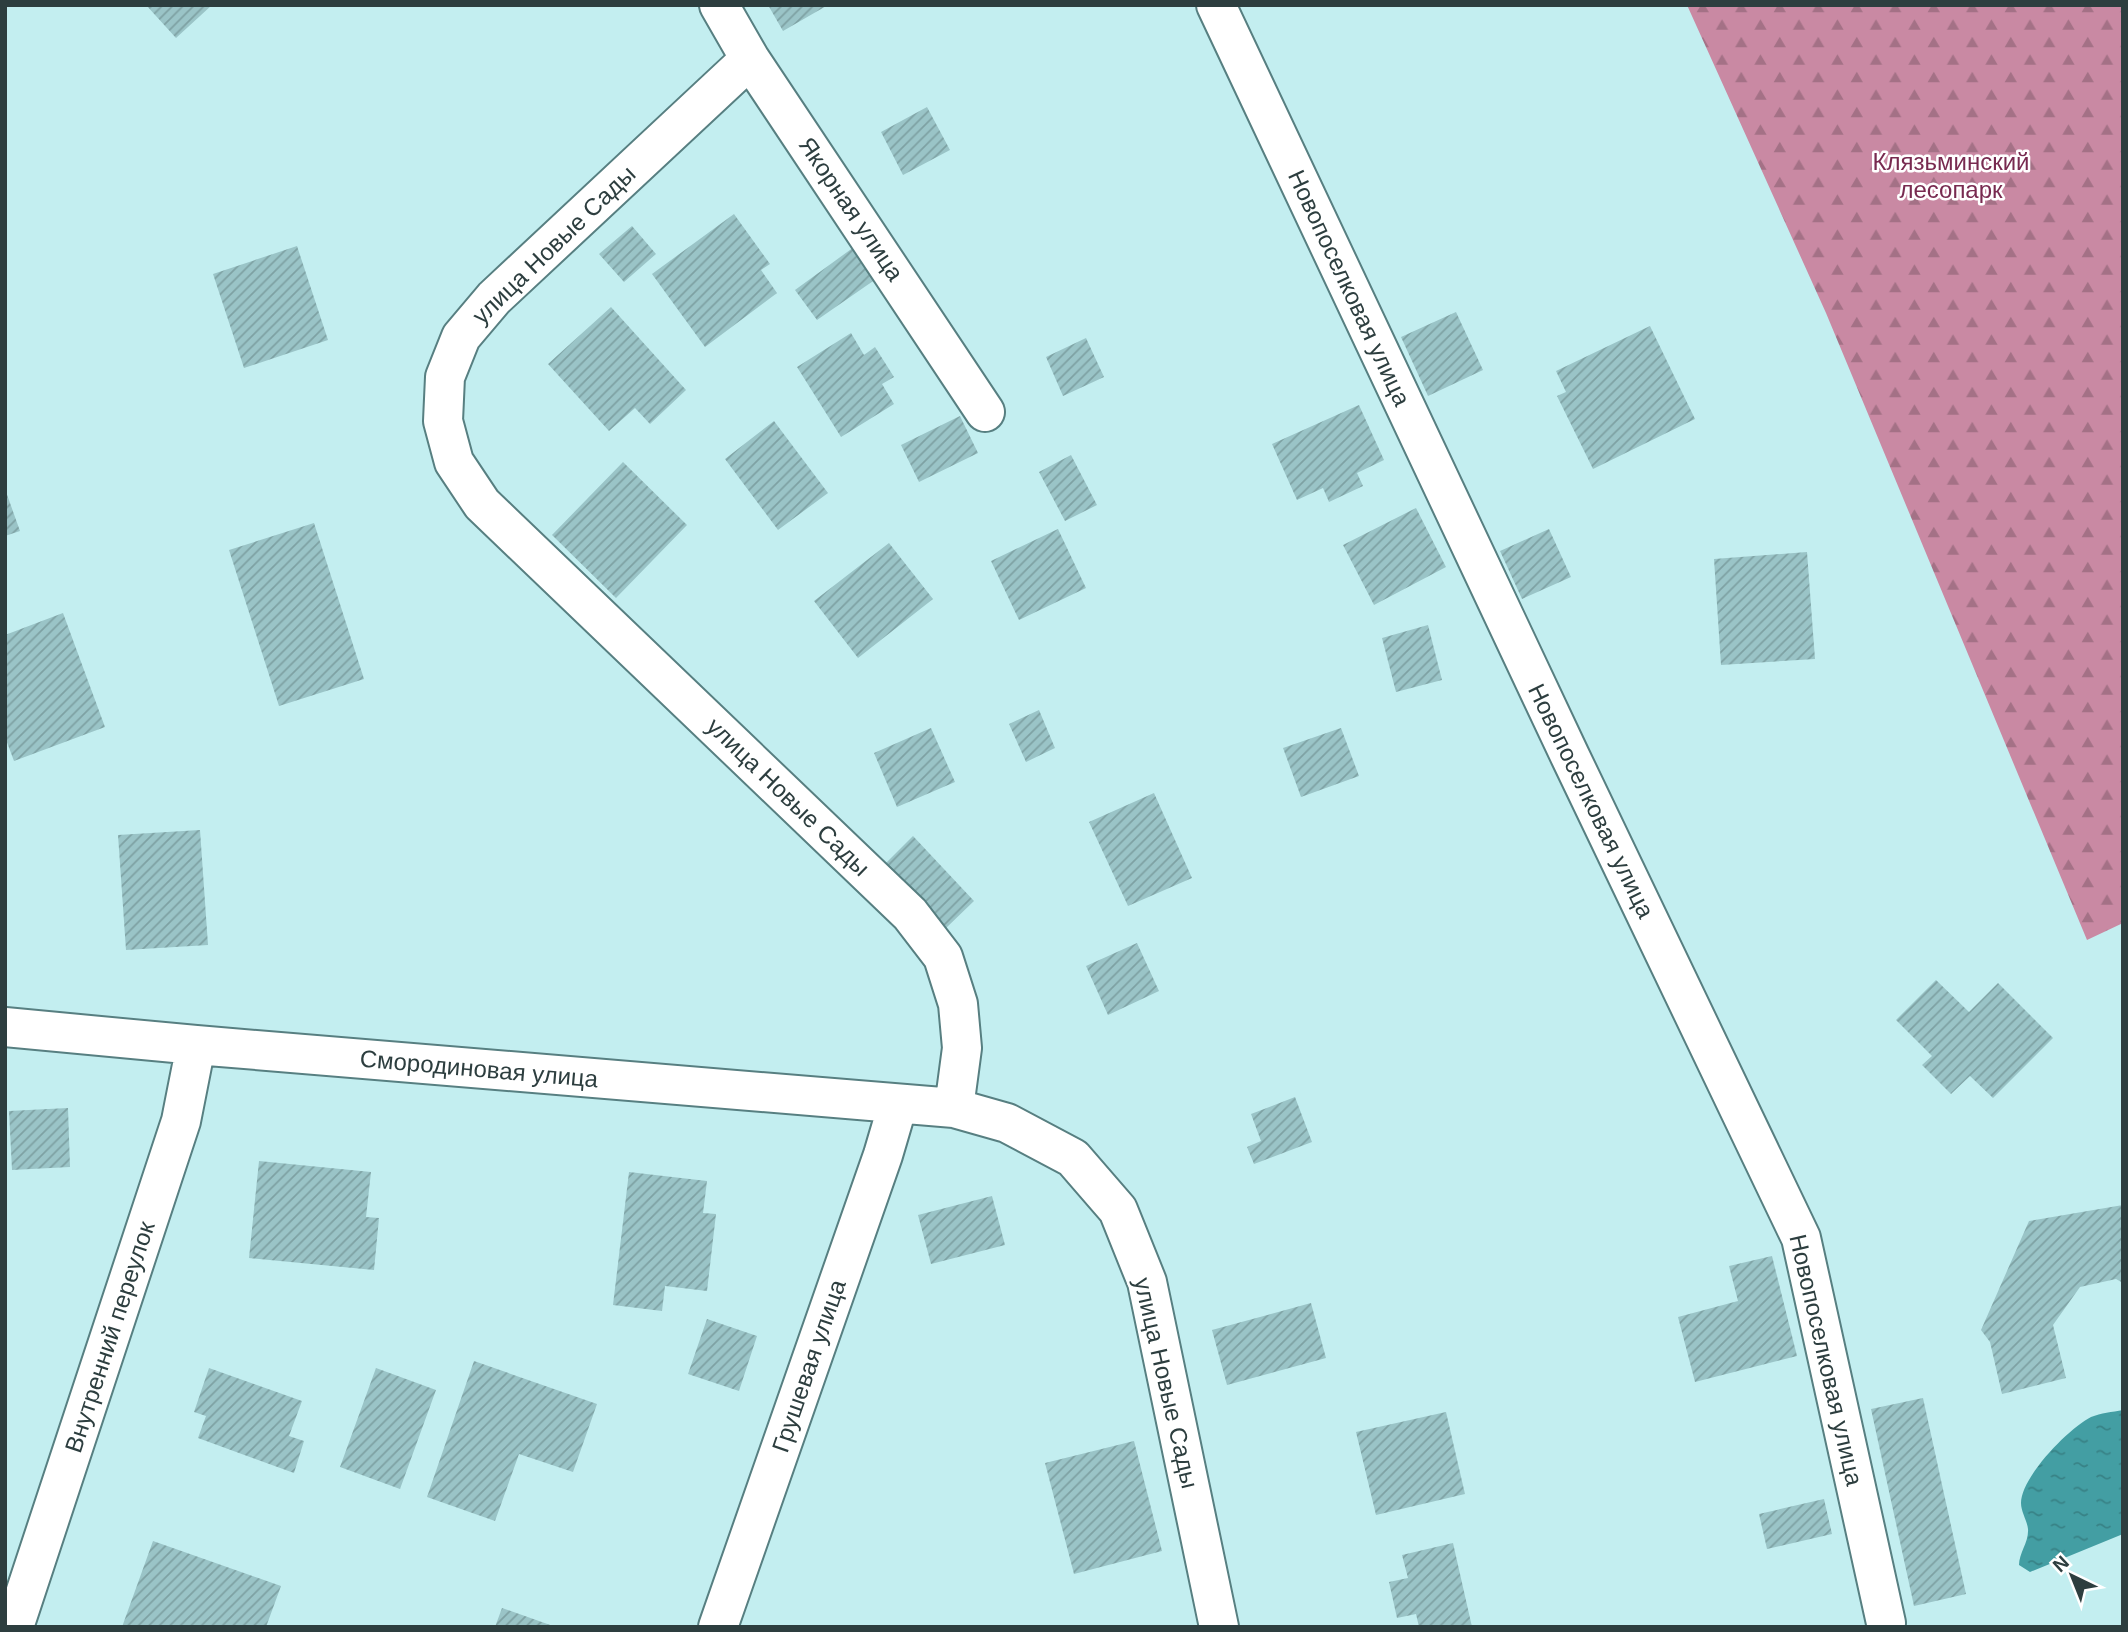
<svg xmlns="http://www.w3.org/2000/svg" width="2128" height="1632" font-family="Helvetica,sans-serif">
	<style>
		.forest { fill: url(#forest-firs) }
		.water { fill: url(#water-ripples) }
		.building { fill: url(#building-hatch) }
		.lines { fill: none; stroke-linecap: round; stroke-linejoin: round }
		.street-casing { stroke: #577f81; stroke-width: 42 }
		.street { stroke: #fff; stroke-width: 38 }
		.labels { text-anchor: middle; stroke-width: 5; stroke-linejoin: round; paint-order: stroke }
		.park-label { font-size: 24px; fill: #782a50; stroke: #fff }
		.street-label { font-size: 24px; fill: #2d3e3f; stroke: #fff }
	</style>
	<defs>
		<pattern id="forest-firs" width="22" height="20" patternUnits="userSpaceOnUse" patternTransform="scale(1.75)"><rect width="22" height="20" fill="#c989a3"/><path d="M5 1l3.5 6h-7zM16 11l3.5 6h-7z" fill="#a47186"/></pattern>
		<pattern id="water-ripples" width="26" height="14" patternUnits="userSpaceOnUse" patternTransform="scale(1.75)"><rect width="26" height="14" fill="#439ea3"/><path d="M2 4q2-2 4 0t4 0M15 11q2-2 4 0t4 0" fill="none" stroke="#388286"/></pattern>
		<pattern id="building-hatch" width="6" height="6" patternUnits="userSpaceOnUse" patternTransform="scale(1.75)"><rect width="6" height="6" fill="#9ac4c7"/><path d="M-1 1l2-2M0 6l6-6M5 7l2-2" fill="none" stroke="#7ea1a3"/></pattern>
	</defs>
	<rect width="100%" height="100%" fill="#c3eef0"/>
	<path class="forest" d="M1687,5H2123V923L2087,940L1826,313Z"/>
	<path class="water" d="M2123,1410V1534L2030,1572L2019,1565C2019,1553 2029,1542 2028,1529C2027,1520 2021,1512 2021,1503C2021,1477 2069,1428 2091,1417C2101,1413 2112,1412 2123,1410Z"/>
	<path class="building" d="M146,5H212L176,38Z
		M768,5H828L783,31Z
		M927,107L950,150L903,175L881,132Z
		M734,214L770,264L761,270L777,293L705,347L652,274Z
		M632,226L656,254L624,282L599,254Z
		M297,246L328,340L244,368L213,274Z
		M854,247L876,279L817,320L795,290Z
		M611,307L686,390L650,424L635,408L609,431L548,364Z
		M1456,312L1483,370L1428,396L1401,337Z
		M1650,326L1695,419L1593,469L1557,396L1566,392L1556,371Z
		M851,333L864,355L875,347L894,377L882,384L894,404L841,437L797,367Z
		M1086,338L1104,377L1063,396L1046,357Z
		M1359,405L1384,460L1357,473L1363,486L1329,502L1323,488L1297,500L1272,444Z
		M960,416L978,453L919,482L901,445Z
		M774,421L828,493L778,530L725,459Z
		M1071,455L1097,505L1065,521L1039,472Z
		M623,462L687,525L616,598L552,535Z
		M5,489L20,531L5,536Z
		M1416,508L1446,567L1374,605L1343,545Z
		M314,523L364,679L279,706L229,550Z
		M1058,529L1086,588L1019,620L991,561Z
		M1549,529L1571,577L1522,599L1500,551Z
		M889,543L933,599L858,658L814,601Z
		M1807,552L1815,659L1721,665L1714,559Z
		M63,613L105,727L14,761L5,737V635Z
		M1428,625L1442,680L1396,692L1382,638Z
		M1039,710L1055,748L1026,762L1009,724Z
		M931,728L955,782L897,807L874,753Z
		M1341,728L1359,776L1301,797L1283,748Z
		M1154,793L1192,878L1128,906L1089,822Z
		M200,830L208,945L126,950L118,835Z
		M913,836L974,901L945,929L884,865Z
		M1137,943L1159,991L1108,1015L1086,966Z
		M1936,980L1969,1012L1998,983L2053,1038L1993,1098L1970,1076L1951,1094L1922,1065L1932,1056L1896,1020Z
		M1295,1097L1312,1142L1254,1164L1247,1147L1261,1141L1251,1114Z
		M68,1108L70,1167L12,1170L9,1111Z
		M259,1161L371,1172L366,1217L379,1218L374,1270L249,1258Z
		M629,1172L707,1181L703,1213L716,1214L707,1291L665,1286L662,1311L613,1305Z
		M992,1196L1005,1245L931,1264L918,1215Z
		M2123,1205V1283L2116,1279L2080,1287L2053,1325L2066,1378L2002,1394L1990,1342L1981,1330L2029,1221Z
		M1772,1256L1797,1356L1695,1382L1678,1317L1738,1301L1729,1266Z
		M1311,1303L1326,1358L1227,1385L1212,1330Z
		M707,1319L757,1336L739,1391L688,1374Z
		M474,1361L597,1404L573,1472L519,1454L495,1521L427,1497Z
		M209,1368L302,1401L289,1436L304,1441L294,1473L198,1438L206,1416L194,1412Z
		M376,1368L436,1390L400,1489L340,1467Z
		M1923,1398L1966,1594L1914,1606L1871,1409Z
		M1446,1412L1465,1494L1376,1515L1356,1432Z
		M1134,1441L1162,1551L1074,1574L1045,1463Z
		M1824,1499L1832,1534L1767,1549L1759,1514Z
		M153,1541L281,1586L266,1627H122Z
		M1453,1543L1472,1627H1419L1416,1614L1397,1618L1389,1582L1408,1578L1402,1555Z
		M502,1608L553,1626V1627H495Z"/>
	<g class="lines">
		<defs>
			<path id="street" d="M719,5L750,59L985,412
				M1216,5L1570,756L1801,1238L1886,1623
				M750,59L494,298L461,337L445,377L443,421L454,462L482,504L910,914L943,957L958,1004L962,1048L954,1108
				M5,1027L196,1045L954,1108L1007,1123L1073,1158L1118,1210L1147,1282L1219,1627
				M14,1627L181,1121L196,1045
				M718,1627L883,1155L898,1104"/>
		</defs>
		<use href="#street" class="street-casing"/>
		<use href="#street" class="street"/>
	</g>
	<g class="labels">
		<g class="park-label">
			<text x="1951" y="170">Клязьминский<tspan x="1951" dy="28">лесопарк</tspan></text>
		</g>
		<g class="street-label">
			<text transform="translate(851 209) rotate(56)" y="8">Якорная улица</text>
			<text transform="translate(554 245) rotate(-44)" y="8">улица Новые Сады</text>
			<text transform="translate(1349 288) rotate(65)" y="8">Новопоселковая улица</text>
			<text transform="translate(788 797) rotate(44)" y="8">улица Новые Сады</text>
			<text transform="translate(1591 801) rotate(64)" y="8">Новопоселковая улица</text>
			<text transform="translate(479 1069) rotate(5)" y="8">Смородиновая улица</text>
			<text transform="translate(110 1337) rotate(-72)" y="8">Внутренний переулок</text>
			<text transform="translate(1826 1360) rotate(77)" y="8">Новопоселковая улица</text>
			<text transform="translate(809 1366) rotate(-71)" y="8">Грушевая улица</text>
			<text transform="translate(1166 1383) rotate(77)" y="8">улица Новые Сады</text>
		</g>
	</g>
	<rect width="2128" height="1632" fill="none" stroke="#2d3e3f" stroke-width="14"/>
	<g transform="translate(2072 1576) rotate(317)" stroke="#ffffff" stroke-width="5" paint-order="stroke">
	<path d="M0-5L12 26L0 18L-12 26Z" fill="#2d3e3f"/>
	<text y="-10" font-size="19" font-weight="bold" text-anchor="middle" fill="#2d3e3f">N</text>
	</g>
</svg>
